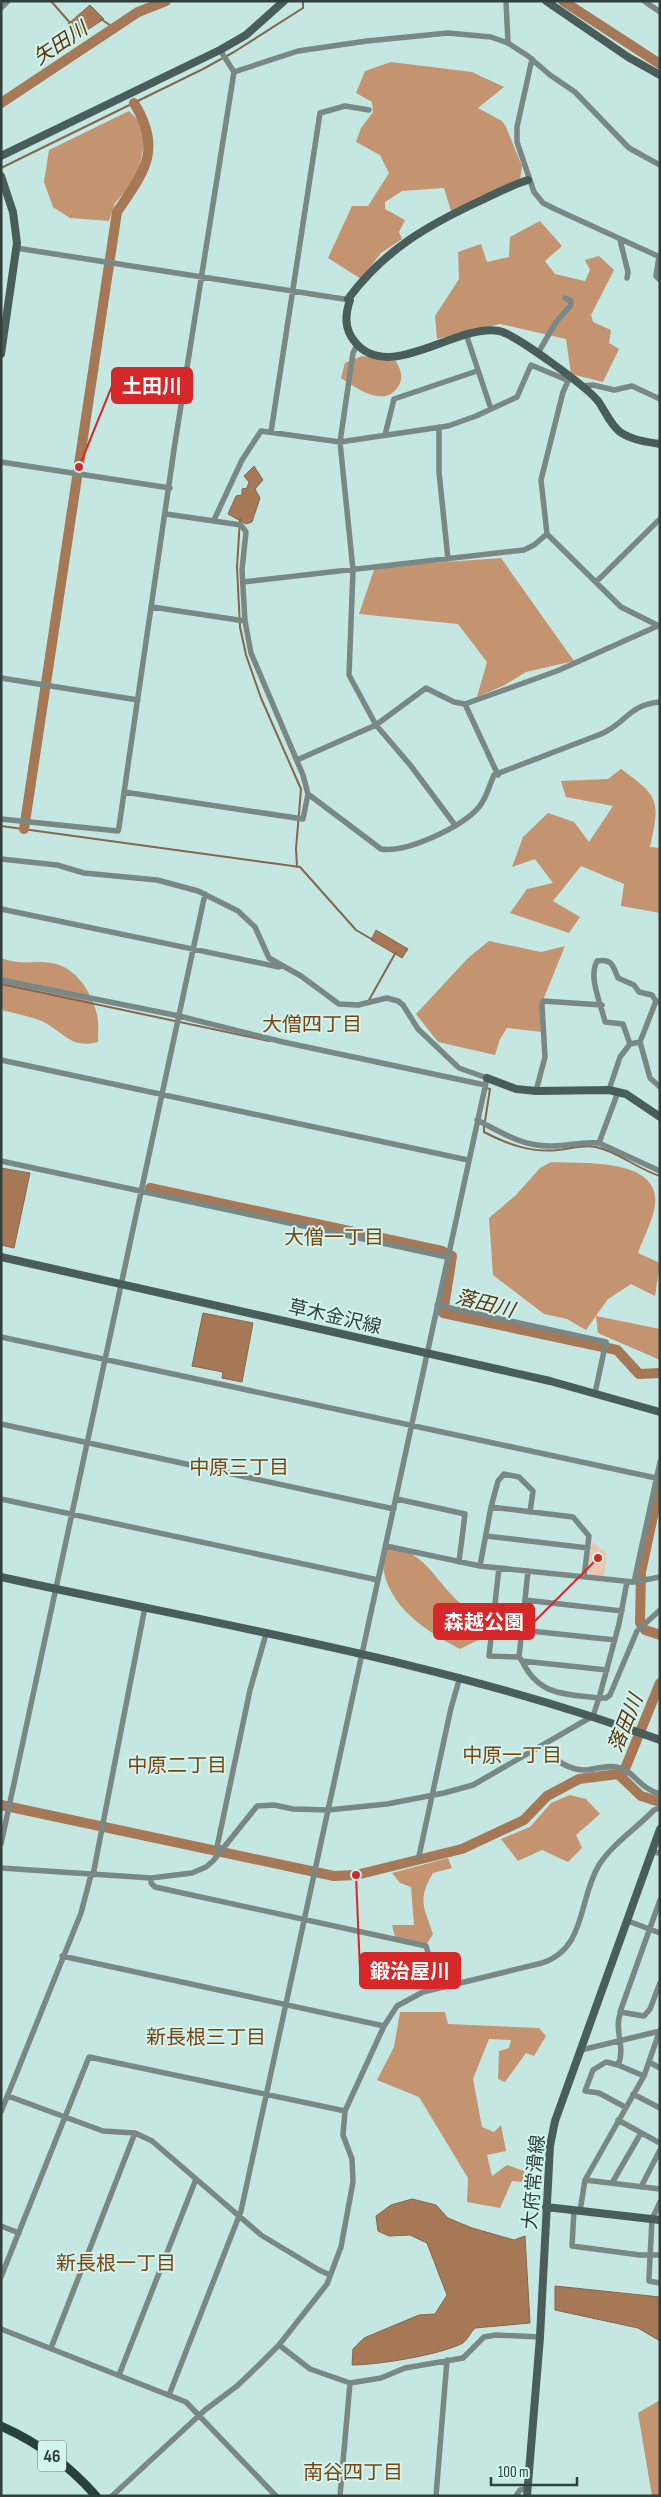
<svg xmlns="http://www.w3.org/2000/svg" width="661" height="2497" font-family="'Sofia Sans Condensed','Noto Sans JP',sans-serif">
	<style>
		.green { fill: #e9c7b0 }
		.forest { fill: #c49471 }
		.water { fill: #a77856; stroke: #84674e }
		.lines { fill: none; stroke-linecap: round; stroke-linejoin: round }
		.stream { stroke: #84674e; stroke-width: 2 }
		.river { stroke: #a77856; stroke-width: 10 }
		.street { stroke: #798785; stroke-width: 5.5 }
		.secondary { stroke: #495e5b; stroke-width: 8 }
		.primary { stroke: #28413e; stroke-width: 9 }
		.labels { text-anchor: middle; stroke-width: 4; stroke-linejoin: round; paint-order: stroke }
		.shield { fill: #d1f4ef; stroke: #617572; stroke-width: 1 }
		.shield-label { font-size: 18px; font-weight: bold; fill: #313f3d }
		.street-label { font-size: 19px; fill: #313f3d; stroke: #d1f4ef }
		.water-label { font-size: 20px; font-style: italic; fill: #603206; stroke: #d1f4ef }
		.neighbourhood-label { font-size: 20px; fill: #7d440f; stroke: #d1f4ef }
		.leader { fill: none; stroke: #d62828; stroke-width: 2 }
		.callout-dot { fill: #d62828; stroke: #d1f4ef; stroke-width: 2 }
		.callout { fill: #d62828; stroke: #d62828; stroke-width: 2 }
		.callout-label { font-size: 20px; text-anchor: middle; font-weight: bold; fill: #fff }
	</style>
	<rect width="100%" height="100%" fill="#c4e7e2"/>
	<path class="green" d="M592,1542L607,1554L604,1576L591,1575L588,1571Z"/>
	<path class="forest" d="M391,62L472,72L504,87L478,108L502,121L506,127L522,166L520,180L451,211L444,188L402,191L385,202V209L405,220L399,232L402,239L381,253L361,279L328,258L352,206H368L389,173L380,155L356,142L361,128L373,112L372,102L356,93L365,71Z
		M129,111L142,124L144,144L137,178L115,203L109,221L70,218L53,207L44,182L49,150Z
		M540,221L562,246L545,261L555,274L585,281L590,270L585,260L599,256L614,270L591,315L593,322L611,330L609,343L619,349L603,382L571,374L566,339L500,324L437,339L435,316L459,279L458,252L481,244L487,262L509,257L510,237Z
		M362,356L395,360C400,368 404,376 399,385C386,409 357,389 341,378L345,363Z
		M501,558L574,661L526,672L503,686L477,697L487,662L458,624L359,614L375,567Z
		M621,769C658,796 661,799 650,847L660,848V913L621,906L624,884L581,866L553,901L580,917L569,933L510,913L527,889L553,883L535,859L512,867L523,837L548,813L574,822L589,842L613,806L566,797L561,781L608,779Z
		M489,941L541,952L565,946L541,1005L542,1032L507,1028L500,1039L495,1055L438,1042L416,1014L468,958Z
		M1,958C23,966 31,960 51,963C76,966 91,992 97,1014C99,1023 98,1033 98,1042C69,1050 62,1029 39,1020C27,1016 14,1013 1,1010Z
		M551,1162C581,1164 661,1157 655,1205C653,1221 643,1238 638,1253L660,1263L655,1296L631,1284L608,1299L586,1330L567,1319L544,1314L493,1275L489,1218L516,1195L540,1168Z
		M596,1316L660,1329V1360L598,1333Z
		M391,1547C421,1553 429,1569 448,1591C458,1602 471,1613 482,1624V1638L460,1649C421,1628 382,1603 382,1554Z
		M570,1795L586,1799L600,1814L576,1835L582,1848L568,1862L542,1850L518,1861L501,1839L530,1827L551,1803Z
		M448,1858L452,1868L433,1873C417,1900 424,1907 433,1934L427,1944L395,1937L392,1925H414L411,1887L400,1883L392,1873Z
		M400,2012H445L448,2024L539,2028L546,2036L534,2056L526,2053L505,2082L498,2079L499,2051L509,2048L511,2040L489,2039L473,2079L482,2127L494,2132L501,2125L506,2151L487,2155L492,2176L507,2165L524,2171L525,2182L512,2181L500,2208L467,2202L468,2178L419,2097L377,2080L394,2047Z
		M660,2400V2496H652L638,2413Z"/>
	<path class="water" d="M90,5L104,19L78,36L68,24Z
		M254,466L263,480L255,489L260,498L252,522L246,524L228,514L236,496L242,495V489L247,488L249,482L244,476Z
		M376,930L408,949L402,958L371,940Z
		M1,1168L30,1173L14,1248L1,1245Z
		M203,1313L253,1323L242,1382L222,1378L223,1372L192,1366Z
		M412,2199L436,2205L448,2218L472,2228L514,2240L525,2236L530,2323L475,2328C471,2332 467,2340 463,2343C440,2355 377,2365 352,2365L353,2349L364,2338L419,2315L435,2314L447,2295L427,2243L410,2235L389,2236L378,2231L376,2216L391,2205Z
		M555,2286L660,2297V2341L638,2328L555,2310Z"/>
	<g class="lines">
		<path class="stream" d="M51,1L71,24
			M101,19L114,28
			M1,168L203,69L234,52L303,8V1
			M240,519L237,567L240,627L246,655L261,698L301,789L296,849L297,867
			M1,826L300,867L356,930L373,940
			M1,984L269,1041
			M369,1000L396,952
			M485,1121L490,1089L486,1088
			M484,1126V1132C507,1144 531,1153 558,1150C571,1149 583,1144 596,1147C619,1152 637,1169 660,1176"/>
		<path class="river" d="M563,1L660,64
			M1,103L138,12L166,1
			M24,829L117,212C144,172 163,150 134,103
			M150,1188L442,1251L452,1256L443,1313L617,1350L639,1374L660,1373
			M640,1623L641,1572L660,1484
			M645,1630L660,1635
			M622,1776L660,1683
			M1,1805L334,1876L356,1875L462,1849L524,1820L547,1796L579,1779L618,1774L641,1796L660,1802"/>
		<path class="street" d="M506,1L508,43
			M644,1L660,12
			M1,8L8,1
			M532,59L517,127V142L534,192L543,203L555,209L660,257
			M234,72L298,51L367,41L448,33L491,37L508,43L528,56L550,75L575,92L629,148L660,165
			M620,240L628,272L627,278
			M16,248L350,300
			M659,257L656,276L660,280
			M466,334L491,409
			M357,345L353,353L340,442L353,570L349,675L376,725L411,766L455,825
			M538,353L556,322L571,305V301L565,298
			M569,379L563,392L541,480L547,534L621,607L659,626
			M581,386L593,385L614,390L632,386L660,399
			M439,427V472L448,559
			M271,432L320,113L345,106L369,110
			M385,435L394,399L477,371
			M1,462L170,488
			M214,520L242,460L261,431L340,442L448,426L476,416L517,397L531,365L567,380
			M243,582L524,550L534,545L547,534
			M596,582L660,519
			M152,607L245,621
			M1,678L138,700
			M465,704L498,775
			M297,760L376,725L426,688L454,702L465,704L557,671L660,625
			M124,792L303,819L308,794L303,775L251,653L245,621L242,570L246,532L241,525L166,514
			M308,794L381,849C407,853 462,827 479,807C487,797 489,786 494,775L601,734C628,722 628,705 660,702
			M1,819L118,831L119,827L175,443L234,72L220,50
			M1,859L57,865L84,873L157,880L198,891L238,911L255,927L269,958L301,976L339,1004L358,1005L387,998L398,1001L403,1005L418,1029L459,1068L487,1078L241,2211L169,2395
			M1,909L279,967
			M1,980L179,1016L283,1042L485,1085
			M640,1042L650,1078L660,1087
			M630,1044L623,1024L605,1022C601,1003 588,978 597,961C612,958 613,966 618,978L634,985L639,992L652,995L656,1001
			M1,1060L468,1160
			M609,1090L620,1057L630,1044L640,1042L656,1001L659,1002
			M536,1091L545,1057L542,1005L543,1001L602,1005
			M477,1120C501,1132 521,1146 549,1146C566,1147 582,1141 599,1143L618,1092
			M599,1143L660,1171
			M1,1161L447,1257
			M437,1305L606,1342L595,1393
			M1,1337L656,1478
			M1,1424L394,1509
			M1,1499L378,1580
			M397,1499L465,1514L459,1562
			M491,1507L498,1481L504,1474L519,1477L533,1491L530,1512
			M486,1536L588,1548
			M386,1546L480,1566L634,1582L660,1462
			M480,1566L491,1507L573,1517L589,1536L584,1577
			M499,1568L489,1656L519,1657L522,1661L607,1670
			M634,1582L660,1577
			M525,1600L622,1611
			M521,1630L615,1640
			M519,1657L528,1571
			M522,1661C539,1696 565,1694 599,1698L619,1624L627,1582
			M543,1746C551,1759 571,1771 586,1770C598,1769 610,1764 621,1768C634,1772 639,1788 660,1794
			M1,1844L205,894
			M222,1848L217,1847L250,1690L266,1634
			M652,1852L660,1853
			M419,1856L451,1708L460,1677
			M1,1868L151,1878L192,1873L206,1867L213,1861L257,1806L274,1805L293,1809L328,1810L387,1804L444,1793L473,1785L593,1716L599,1698H606L610,1695L637,1631L660,1610
			M93,1875L145,1607
			M151,1878V1883L155,1887L426,1946L439,1988
			M660,1900L620,2012L644,2016L650,2009L660,1983
			M628,1921L660,1933
			M62,1956L384,2026
			M620,2014C614,2031 626,2048 618,2065L606,2062L593,2070L585,2091L599,2093L625,2107
			M581,2050L660,2031
			M649,2062L660,2068
			M618,2065L644,2076
			M633,2094L660,2108
			M8,2096L103,2131L135,2133L152,2141L261,2235L319,2270L330,2275
			M1,2112L81,1913L91,1875
			M618,2120L660,2143
			M585,2180L660,2189
			M612,2183L641,2133
			M641,2187L660,2150
			M660,2202L652,2219L649,2278V2281L660,2283
			M574,2210L572,2246L640,2255H660
			M580,2211L585,2180L644,2076L660,2030
			M1,2226L19,2233
			M1,2277L89,2057L345,2111
			M1,2329L186,2402L276,2496
			M279,2345L310,2369L350,2383L381,2378L405,2368L463,2358L484,2337L496,2335L540,2337
			M51,2348L135,2133
			M119,2375L196,2179
			M112,2496L205,2410L237,2386L259,2365L279,2345L327,2284L341,2247L353,2182L352,2159L343,2135L345,2111L384,2026L397,2006L423,1992L542,1963C587,1948 578,1899 599,1865C612,1844 637,1828 654,1810L660,1808
			M340,2496L350,2383
			M436,2496L447,2360
			M516,2496L520,2490L528,2488"/>
		<path class="secondary" d="M546,1L628,57L660,75
			M1,156L220,50L246,35L284,1
			M1,176L13,212L17,243L1,354
			M528,180C512,185 497,193 482,200C428,225 384,250 348,299L350,300C345,315 344,329 355,342C389,384 456,323 499,331C515,334 587,387 598,401C606,412 609,423 620,432C632,440 646,442 660,444
			M487,1078L516,1089L536,1091L609,1090L626,1094L660,1117
			M1,1257L550,1381L660,1412
			M1,1577C222,1626 447,1662 660,1740
			M546,2207L660,2220
			M527,2496L540,2337L550,2146L555,2121L660,1829"/>
		<path class="primary" d="M1,2426C37,2442 70,2466 96,2496"/>
	</g>
	<g class="labels">
		<rect class="shield" x="38" y="2440.5" width="28" height="31" rx="4"/>
		<g class="shield-label">
			<text x="52" y="2462">46</text>
		</g>
		<g class="street-label">
			<text transform="translate(335 1316) rotate(13)" y="7">草木金沢線</text>
			<text transform="translate(533 2182) rotate(-85)" y="7">大府常滑線</text>
		</g>
		<g class="water-label">
			<text transform="translate(60 43) rotate(-34)" y="7">矢田川</text>
			<text transform="translate(485 1303) rotate(14)" y="7">落田川</text>
			<text transform="translate(625 1723) rotate(-68)" y="7">落田川</text>
		</g>
		<g class="neighbourhood-label">
			<text x="312" y="1031">大僧四丁目</text>
			<text x="334" y="1244">大僧一丁目</text>
			<text x="239" y="1474">中原三丁目</text>
			<text x="512" y="1762">中原一丁目</text>
			<text x="177" y="1772">中原二丁目</text>
			<text x="206" y="2044">新長根三丁目</text>
			<text x="116" y="2270">新長根一丁目</text>
			<text x="353" y="2479">南谷四丁目</text>
		</g>
	</g>
	<path class="leader" d="M79 467L112 386M598 1558L534 1622M356 1875L360 1971"/>
	<g class="callout-dot">
		<circle cx="79" cy="467" r="5"/>
		<circle cx="598" cy="1558" r="5"/>
		<circle cx="356" cy="1875" r="5"/>
	</g>
	<g class="callout">
		<rect x="112" y="368" width="80" height="35" rx="5"/>
		<rect x="434" y="1604" width="100" height="35" rx="5"/>
		<rect x="360" y="1953" width="100" height="35" rx="5"/>
	</g>
	<g class="callout-label">
		<text x="152" y="393">土田川</text>
		<text x="484" y="1629">森越公園</text>
		<text x="410" y="1978">鍛治屋川</text>
	</g>
	<rect width="661" height="2497" fill="none" stroke="#313f3d" stroke-width="5"/>
	<path d="M491 2477v8h86v-8" fill="none" stroke="#313f3d" stroke-width="2.5"/>
	<text x="498" y="2477" font-size="15" fill="#313f3d" stroke="#d1f4ef" stroke-width="4" paint-order="stroke">100 m</text>
</svg>
